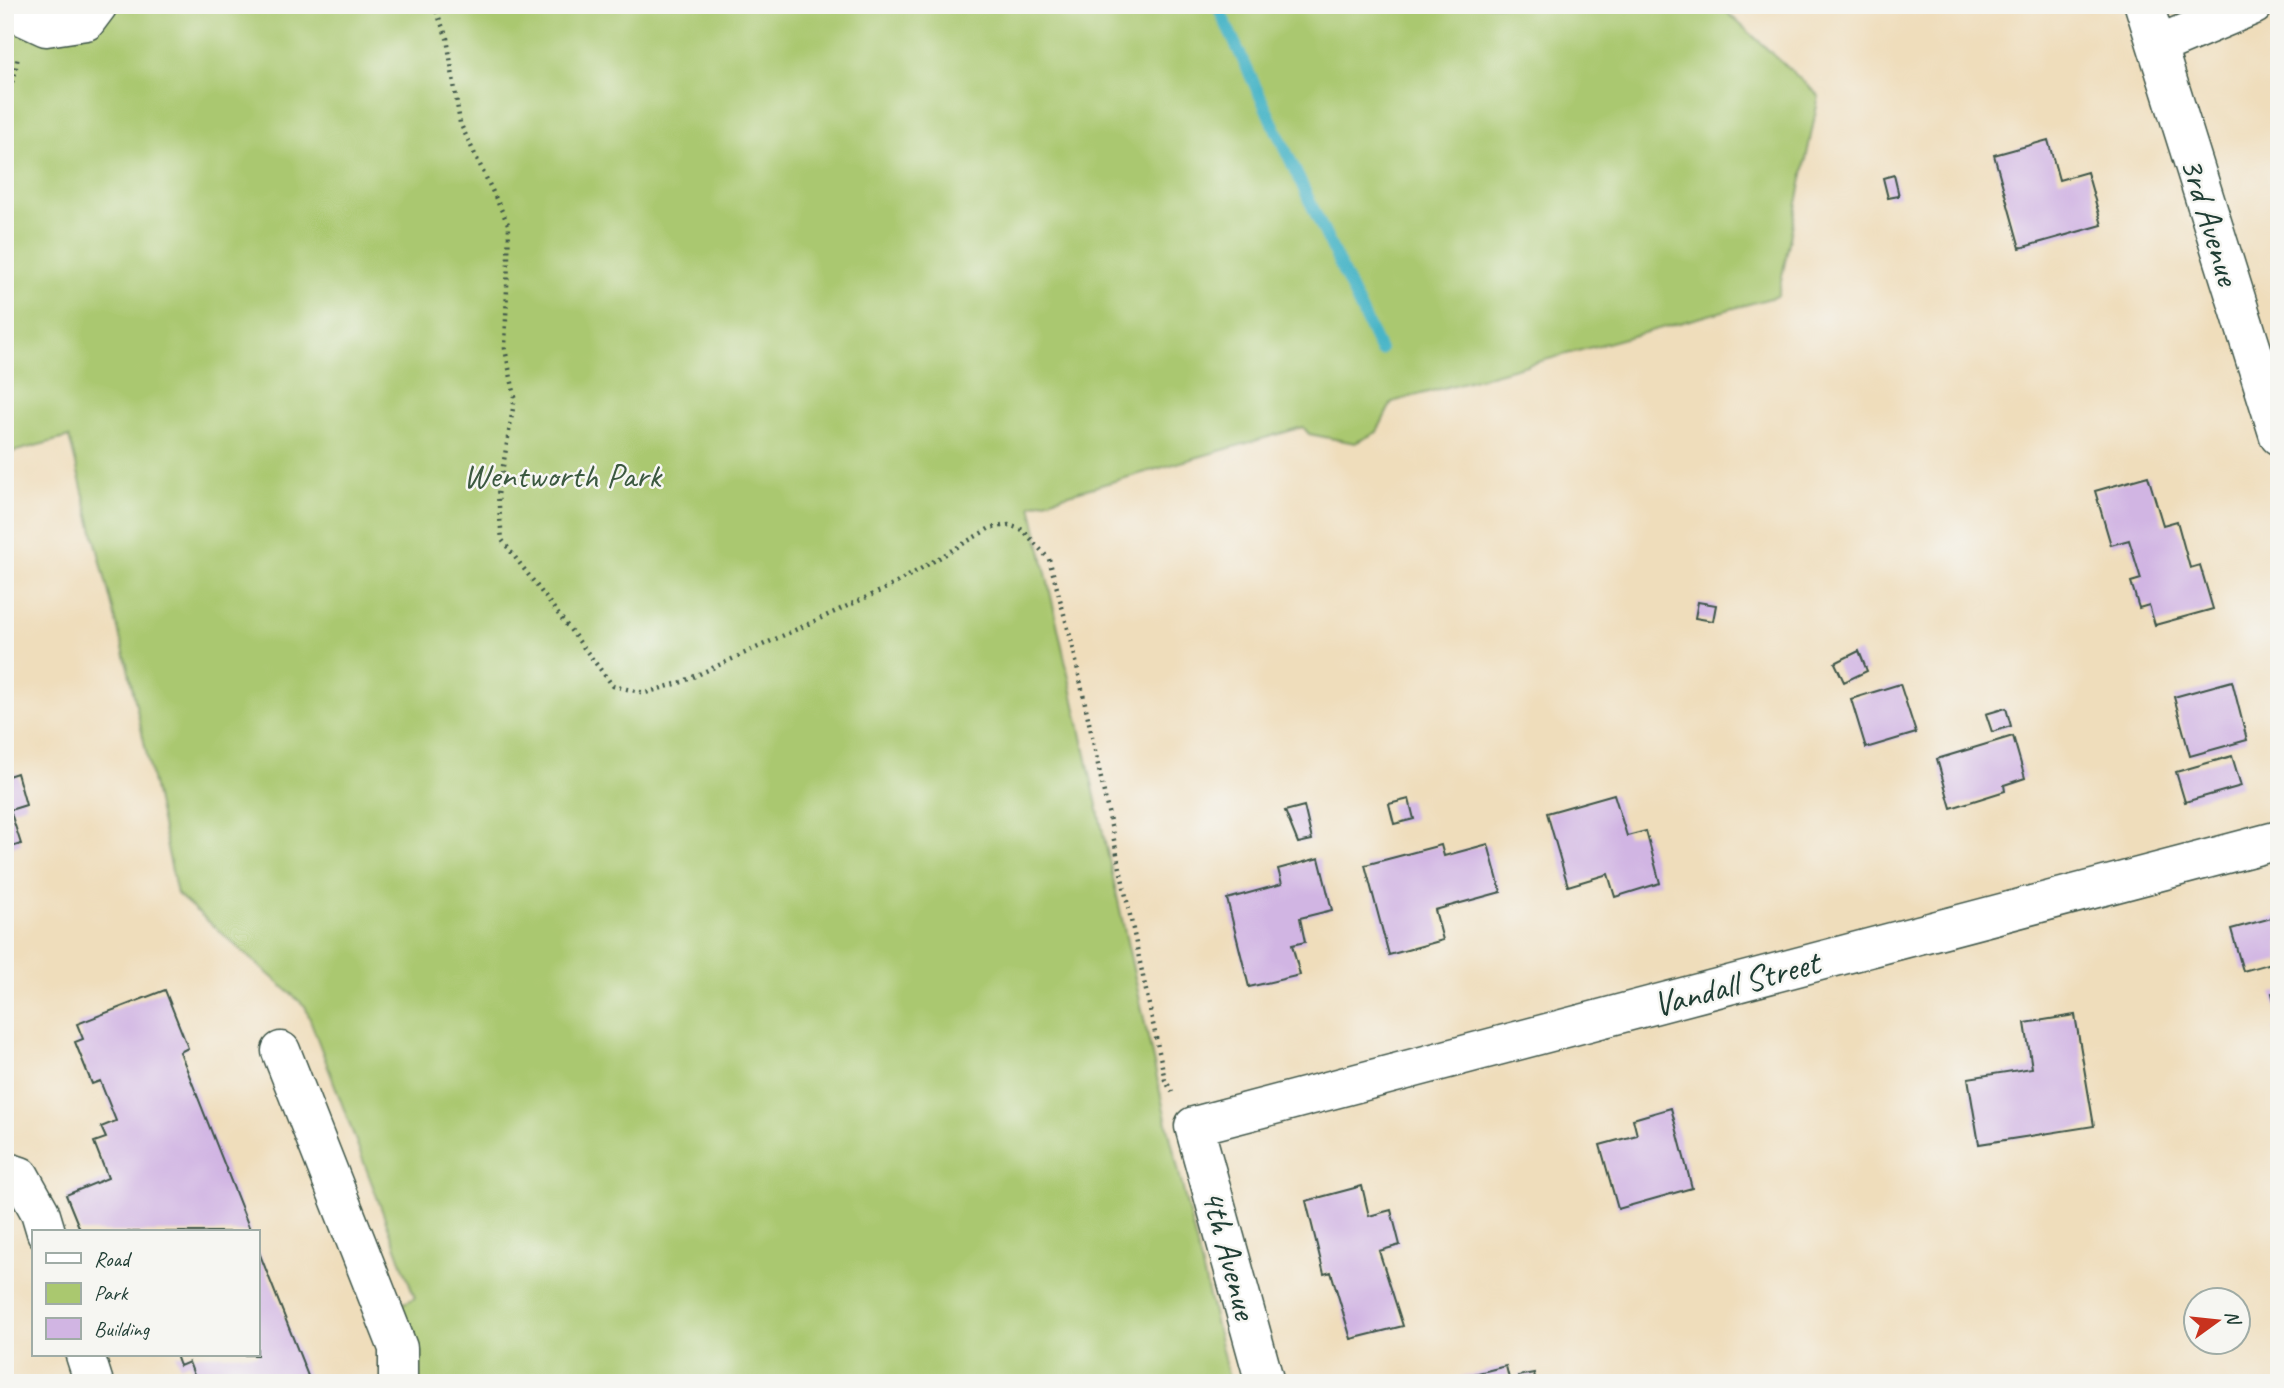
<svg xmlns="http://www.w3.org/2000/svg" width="2284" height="1388" font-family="Caveat,sans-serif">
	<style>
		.green { fill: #aac86f; stroke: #648252; stroke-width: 2 }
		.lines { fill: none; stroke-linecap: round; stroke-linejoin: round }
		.stream { stroke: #4ab5c7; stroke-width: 12 }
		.building { fill: #d1b5e3 }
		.minor-casing { stroke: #3e5548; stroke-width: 41 }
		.path { stroke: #3e5548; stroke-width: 4.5; stroke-dasharray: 2 5; stroke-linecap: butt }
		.minor { stroke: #fff; stroke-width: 38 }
		.labels { text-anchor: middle; stroke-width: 5; stroke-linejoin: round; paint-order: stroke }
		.street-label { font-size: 35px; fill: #1f3d34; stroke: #f6f6f2 }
		.park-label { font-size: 35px; fill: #3b5940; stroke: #f6f6f2 }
	</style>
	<rect width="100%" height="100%" fill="#f6f6f2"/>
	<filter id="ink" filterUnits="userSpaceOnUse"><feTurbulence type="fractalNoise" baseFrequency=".0143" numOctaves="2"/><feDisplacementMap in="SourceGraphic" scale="14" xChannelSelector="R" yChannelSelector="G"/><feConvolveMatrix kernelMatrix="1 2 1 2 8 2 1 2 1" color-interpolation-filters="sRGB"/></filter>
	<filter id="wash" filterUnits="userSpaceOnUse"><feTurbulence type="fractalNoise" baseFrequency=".00686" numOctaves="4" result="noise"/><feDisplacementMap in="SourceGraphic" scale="28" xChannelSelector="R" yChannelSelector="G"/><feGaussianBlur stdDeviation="1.57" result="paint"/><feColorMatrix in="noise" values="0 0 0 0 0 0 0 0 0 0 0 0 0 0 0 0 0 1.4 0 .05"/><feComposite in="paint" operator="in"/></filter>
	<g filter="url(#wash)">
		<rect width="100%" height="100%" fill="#efddbb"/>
		<path class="green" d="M5,5H1719L1819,96L1778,296L1392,402L1377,432L1355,443L1309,434L1303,427L1031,505L1166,1119L1230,1383H413L391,1309L415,1298L305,1006L177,894L128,668L69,437L5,454Z"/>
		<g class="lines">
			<path class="stream" d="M1217,5L1380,350"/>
		</g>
		<g id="blocks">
			<path class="building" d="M2048,140L2059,180L2087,172L2102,225L2020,248L1994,155Z
				M1894,175L1899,196L1888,198L1883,178Z
				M2148,476L2163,525L2177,521L2190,568L2200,565L2213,609L2155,625L2149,605L2139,608L2131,582L2141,579L2129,540L2111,545L2095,491Z
				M1698,602L1716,605L1713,621L1695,618Z
				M1859,651L1867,671L1844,682L1835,663Z
				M2232,681L2247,740L2190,756L2174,697Z
				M1900,684L1916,733L1866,748L1851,699Z
				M2006,708L2011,726L1992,732L1986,714Z
				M2013,736L2025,778L2004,785L2005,791L1951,808L1937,759Z
				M2232,756L2241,786L2185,802L2176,772Z
				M17,773L26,805L10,810L21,844L5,849V777Z
				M1614,794L1627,836L1646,831L1660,883L1615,897L1608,874L1568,886L1547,813Z
				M1409,799L1414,819L1394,824L1389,804Z
				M1304,806L1312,840L1298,843L1285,811Z
				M1488,844L1501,892L1435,910L1443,940L1389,955L1365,865L1441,845L1444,856Z
				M1319,858L1332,910L1300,918L1305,942L1292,945L1300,975L1249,987L1227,899L1282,884L1278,869Z
				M2279,916V961L2243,971L2231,929Z
				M165,990L188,1048L180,1052L251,1232H81L66,1195L108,1178L94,1142L106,1138L101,1127L116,1121L100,1081L92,1084L75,1042L83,1039L77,1024Z
				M2279,992V1017H2278L2272,993Z
				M2075,1015L2094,1126L1979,1144L1968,1078L2032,1068L2025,1023Z
				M2279,1028V1050H2278L2273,1029Z
				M1671,1108L1692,1188L1618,1209L1600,1145L1637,1135L1633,1119Z
				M1362,1186L1369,1216L1391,1210L1400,1245L1379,1251L1403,1326L1351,1339L1331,1272L1324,1274L1306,1201Z
				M257,1247L308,1376L303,1378L305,1383H197L189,1362L180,1366L176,1355H257Z
				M1506,1366L1510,1383H1442V1382Z
				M1534,1373L1536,1383H1519L1518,1376Z"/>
		</g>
	</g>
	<g filter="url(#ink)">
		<use href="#blocks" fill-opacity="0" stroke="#3e5548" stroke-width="2"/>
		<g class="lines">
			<defs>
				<path id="minor" d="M2144,5L2279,436
					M5,8L46,27L86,21L98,5
					M2157,46L2254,5
					M281,1051L398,1348V1383
					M5,1171L20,1176L40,1212L46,1232
					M85,1355L94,1383
					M1265,1383L1194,1126L2279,840"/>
			</defs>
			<use href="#minor" class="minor-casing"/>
			<path class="path" d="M434,5L447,38L460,123L509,226L505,349L515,397L498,495L502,540L613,686L645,693L682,682L893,585L990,528L1009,525L1023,530L1049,559L1073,647L1165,1080L1173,1093
				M5,94L14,78L18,56"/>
			<use href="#minor" class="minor"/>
		</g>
	</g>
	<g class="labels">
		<g class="street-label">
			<text transform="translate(2211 221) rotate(73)" y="12">3rd Avenue</text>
			<text transform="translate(1736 983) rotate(-15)" y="12">Vandall Street</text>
			<text transform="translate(1230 1254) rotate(75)" y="12">4th Avenue</text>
		</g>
		<g class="park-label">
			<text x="562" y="487">Wentworth Park</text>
		</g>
	</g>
	<rect width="2284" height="1388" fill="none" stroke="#f6f6f2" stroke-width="28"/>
	<rect x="32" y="1230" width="228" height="126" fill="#f6f6f2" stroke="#a0aca6" stroke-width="2"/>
	<rect x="46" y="1253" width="35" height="10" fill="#ffffff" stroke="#a0aca6" stroke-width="2"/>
	<text x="94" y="1266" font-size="21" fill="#1f3d34">Road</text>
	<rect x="46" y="1283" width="35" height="21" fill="#aac86f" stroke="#a0aca6" stroke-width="2"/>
	<text x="94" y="1300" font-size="21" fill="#1f3d34">Park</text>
	<rect x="46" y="1318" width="35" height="21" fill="#d1b5e3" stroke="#a0aca6" stroke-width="2"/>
	<text x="94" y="1336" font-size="21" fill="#1f3d34">Building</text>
	<g transform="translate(2217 1321) rotate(75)"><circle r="33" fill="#f6f6f2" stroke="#a0aca6" stroke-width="2"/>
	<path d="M0-5L12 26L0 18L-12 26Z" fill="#c8321e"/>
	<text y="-10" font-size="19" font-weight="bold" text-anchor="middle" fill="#1f3d34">N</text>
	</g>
</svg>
